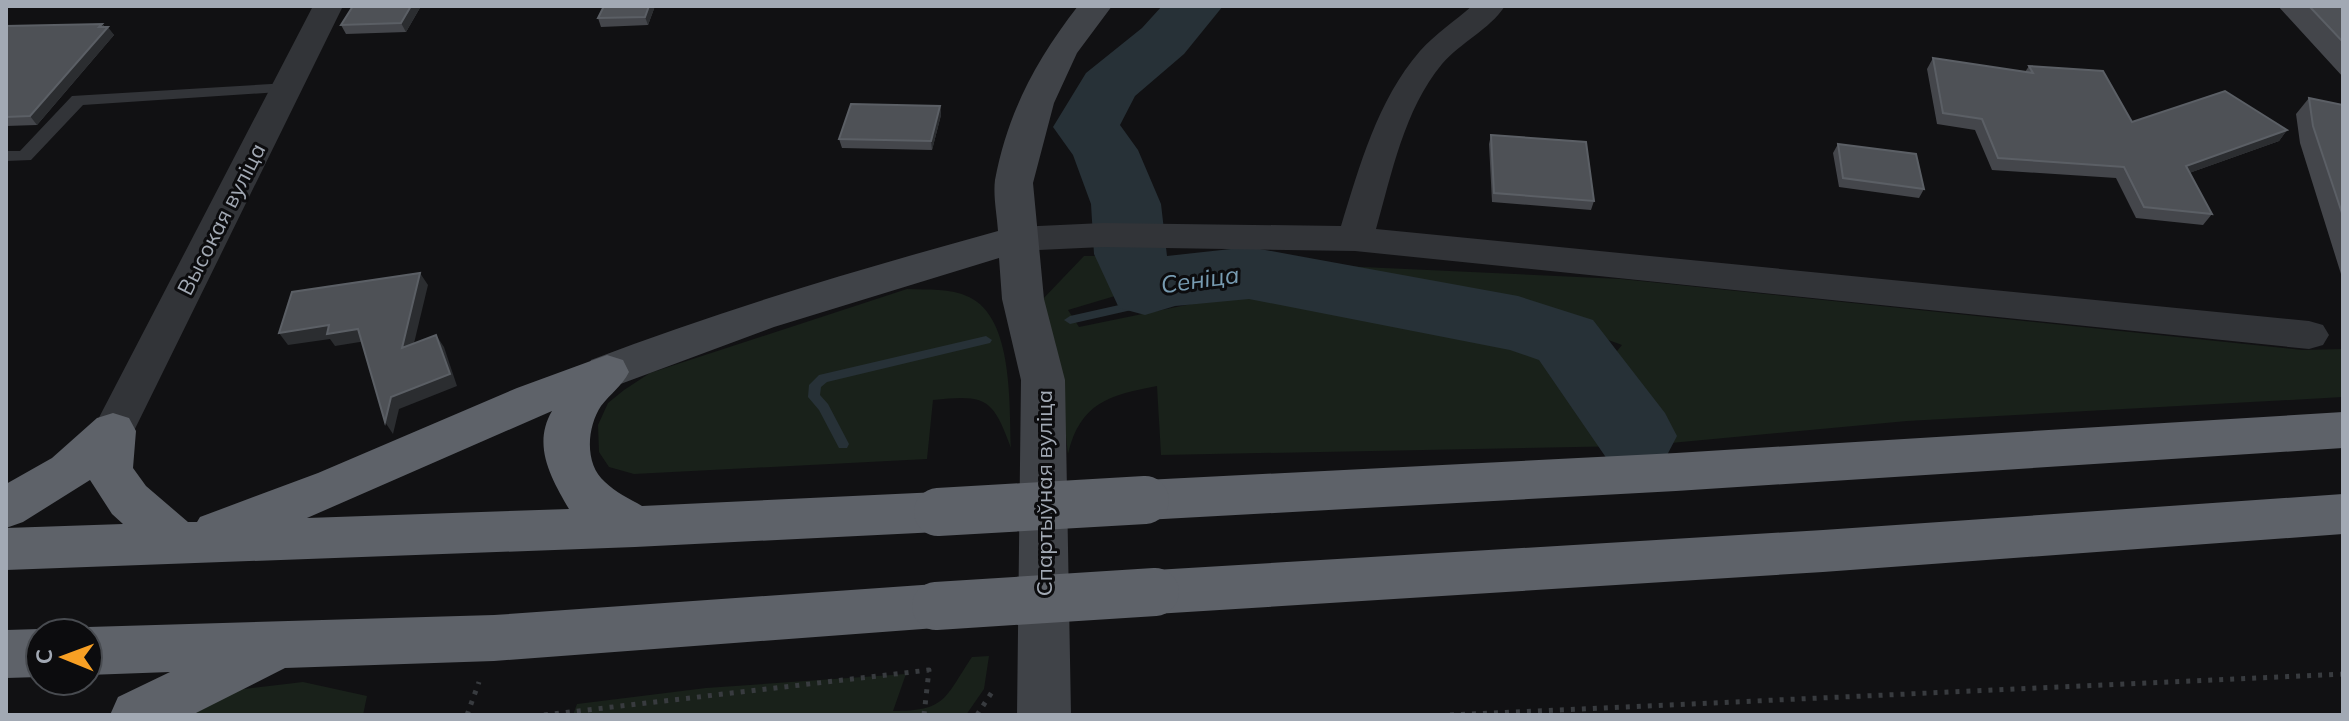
<svg xmlns="http://www.w3.org/2000/svg" width="2349" height="721" font-family="Mulish,sans-serif">
	<style>
		.green { fill: #19211a }
		.lines { fill: none; stroke-linecap: round; stroke-linejoin: round }
		.stream { fill: #273137; fill-rule: evenodd }
		.river { fill: #273137; fill-rule: evenodd }
		.path { stroke: #383b3f; stroke-width: 5; stroke-dasharray: 4 7; stroke-linecap: butt }
		.lane { fill: #323438; fill-rule: evenodd }
		.street { fill: #323438; fill-rule: evenodd }
		.secondary { fill: #404348; fill-rule: evenodd }
		.highway { fill: #5e6269; fill-rule: evenodd }
		.highway-bridge { stroke: #5e6269; stroke-width: 48 }
		.wall { fill: #44464b }
		.shaded-wall { fill: #2b2d30 }
		.building { fill: #4e5156; stroke: #5b5f65; stroke-width: 2 }
		.labels { text-anchor: middle; stroke-width: 6; stroke-linejoin: round; paint-order: stroke }
		.street-label { font-size: 22px; fill: #a2a9b4; stroke: #0c0c0e }
		.water-label { font-size: 24px; font-style: italic; fill: #779bb1; stroke: #0c0c0e }
	</style>
	<rect width="100%" height="100%" fill="#111113"/>
	<path class="green" d="M1084,256H1120L1128,282L1125,293L1068,310L1079,327L1196,303L1243,283L1369,309L1568,361L1629,446L1161,455L1157,386C1109,395 1080,403 1068,454L1055,342L1041,301Z
		M1170,258L1621,279L2302,350L2343,349V397L1907,421L1660,444L1603,368L1622,345L1537,314L1248,264L1179,271Z
		M907,289C928,290 950,288 969,297C1014,318 1009,406 1011,448C993,399 987,394 933,400L927,459L634,474L609,467L599,452L598,425L608,403L624,390L650,373Z
		M989,656L984,689L966,715H573L577,704L706,688L906,674L893,711C946,711 944,699 972,657Z
		M303,682L367,696L363,715H154L236,690Z"/>
	<g class="lines">
		<path class="stream" d="M1145,285L1151,289L1136,309L1070,324L1064,320L1070,316L1128,303L1141,286Z
			M986,336L992,340L990,343L827,382L821,387L820,395L828,404L849,444L847,448H839L819,410L808,397L809,385L819,375Z"/>
		<path class="river" d="M1162,6H1223L1184,54L1135,96L1120,125L1138,150L1161,204L1167,256L1249,247L1518,296L1593,320L1665,413L1677,436L1665,459L1636,468L1607,459L1539,360L1510,350L1249,299L1175,306L1145,315L1119,308L1094,254L1091,204L1073,155L1053,127L1086,73L1142,28Z"/>
		<path class="path" d="M467,715L479,682
			M544,715L929,670L924,715
			M977,715L994,689
			M1450,715L2343,674"/>
		<path class="lane" d="M288,83L294,85V91L83,105L31,160L6,161V151H20L72,96Z"/>
		<path class="street" d="M313,6H343L128,443L113,447L98,443L92,431Z
			M1472,6H1505C1489,30 1461,42 1442,64C1404,110 1392,173 1376,229L2309,321L2323,325L2329,335L2323,345L2309,349L1355,251L1103,247L1017,251L1004,248L999,239L1004,230L1017,227L1103,223L1341,226C1360,165 1377,101 1420,51C1435,34 1455,21 1472,6Z"/>
		<path class="secondary" d="M1078,6H1112L1077,53L1054,103L1033,183L1044,299L1065,380L1071,715H1017L1021,380L1002,299L999,258L774,327L607,389L591,384L585,372L591,360C724,309 860,269 998,231C997,215 993,196 995,180C1008,112 1036,60 1078,6Z"/>
		<path class="highway" d="M607,355L623,360L629,372C622,386 610,394 601,406C587,427 584,464 605,482C615,492 630,499 642,506L938,492L955,498L962,512L955,526L938,532L635,547L6,570V528L123,524L112,514L90,480L23,522L6,528V484L52,458L97,418L113,413L129,418L136,431L133,468L146,486L188,522H197L200,517L318,473L517,388ZM552,411C532,445 551,478 569,509L307,518Z
			M2343,412V448L1676,491L1145,520L1128,514L1121,500L1128,486L1145,480L1676,453Z
			M2343,494V534L1823,572L1155,614L1137,608L1129,592L1137,576L1155,570L1823,530Z
			M936,584L954,590L962,606L954,622L936,628L494,661L285,668L192,715H110L118,697L170,672L88,675V633H73L88,627L494,615Z
			M40,629L50,633H40V677L6,678V630Z"/>
		<path class="highway-bridge" d="M938,512L1145,500
			M936,606L1155,592"/>
	</g>
	<path class="wall" d="M421,6L406,32L346,34L341,25Z
		M655,6L648,25L601,27L598,18Z
		M2278,6H2343V77Z
		M102,24L114,35L37,125L6,126V26Z
		M1933,58L2025,72L2029,66L2132,122L2287,130L2279,141L2189,173L2212,214L2203,225L2136,218L2116,178L1992,170L1975,130L1937,124L1927,69Z
		M2309,98L2343,105V275L2341,274L2300,143L2296,114Z
		M940,106L941,115L932,150L842,148L839,139Z
		M1491,135L1594,201L1591,210L1492,202L1489,144Z
		M1838,144L1924,189L1919,198L1839,187L1833,153Z"/>
	<path class="shaded-wall" d="M411,6H421L406,32L401,23Z
		M649,6H655L648,25L645,17Z
		M102,24L106,29L108,27L114,35L37,125L30,116Z
		M940,106L941,115L932,150L931,141Z
		M2287,130L2279,141L2178,177L2186,166Z
		M420,273L428,285L410,360L402,348Z
		M329,325L358,329L366,341L335,346L330,339L288,345L279,333Z
		M436,335L444,347L457,386L399,409L393,434L385,422L391,397Z"/>
	<path class="building" d="M353,6H411L401,23L341,25Z
		M604,6H649L645,17L598,18Z
		M2309,6H2343V42Z
		M102,24L99,27H108L30,116L6,117V26Z
		M1933,58L2033,73L2029,66L2103,71L2132,122L2225,91L2287,130L2186,166L2212,214L2144,207L2124,167L1998,158L1982,119L1943,113Z
		M2309,98L2343,105V216L2313,126Z
		M851,104L940,106L931,141L839,139Z
		M1491,135L1586,142L1594,201L1494,193Z
		M1838,144L1916,154L1924,189L1843,178Z
		M420,273L402,348L436,335L450,374L391,397L385,422L358,329L327,334L329,325L279,333L292,292Z"/>
	<g class="labels">
		<g class="street-label">
			<text transform="translate(221 219) rotate(-63)" y="8">Высокая вуліца</text>
			<text transform="translate(1044 493) rotate(-90)" y="8">Спартыўная вуліца</text>
		</g>
		<g class="water-label">
			<text transform="translate(1200 280) rotate(-8)" y="8">Сеніца</text>
		</g>
	</g>
	<rect width="2349" height="721" fill="none" stroke="#a2a9b4" stroke-width="16"/>
	<g transform="translate(64 657) rotate(271)"><circle r="38" fill="#0c0c0e" stroke="#484b50" stroke-width="2"/>
	<path d="M0-6L14 30L0 20L-14 30Z" fill="#f8a024"/>
	<text y="-12" font-size="22" font-weight="bold" text-anchor="middle" fill="#a2a9b4">С</text>
	</g>
</svg>
